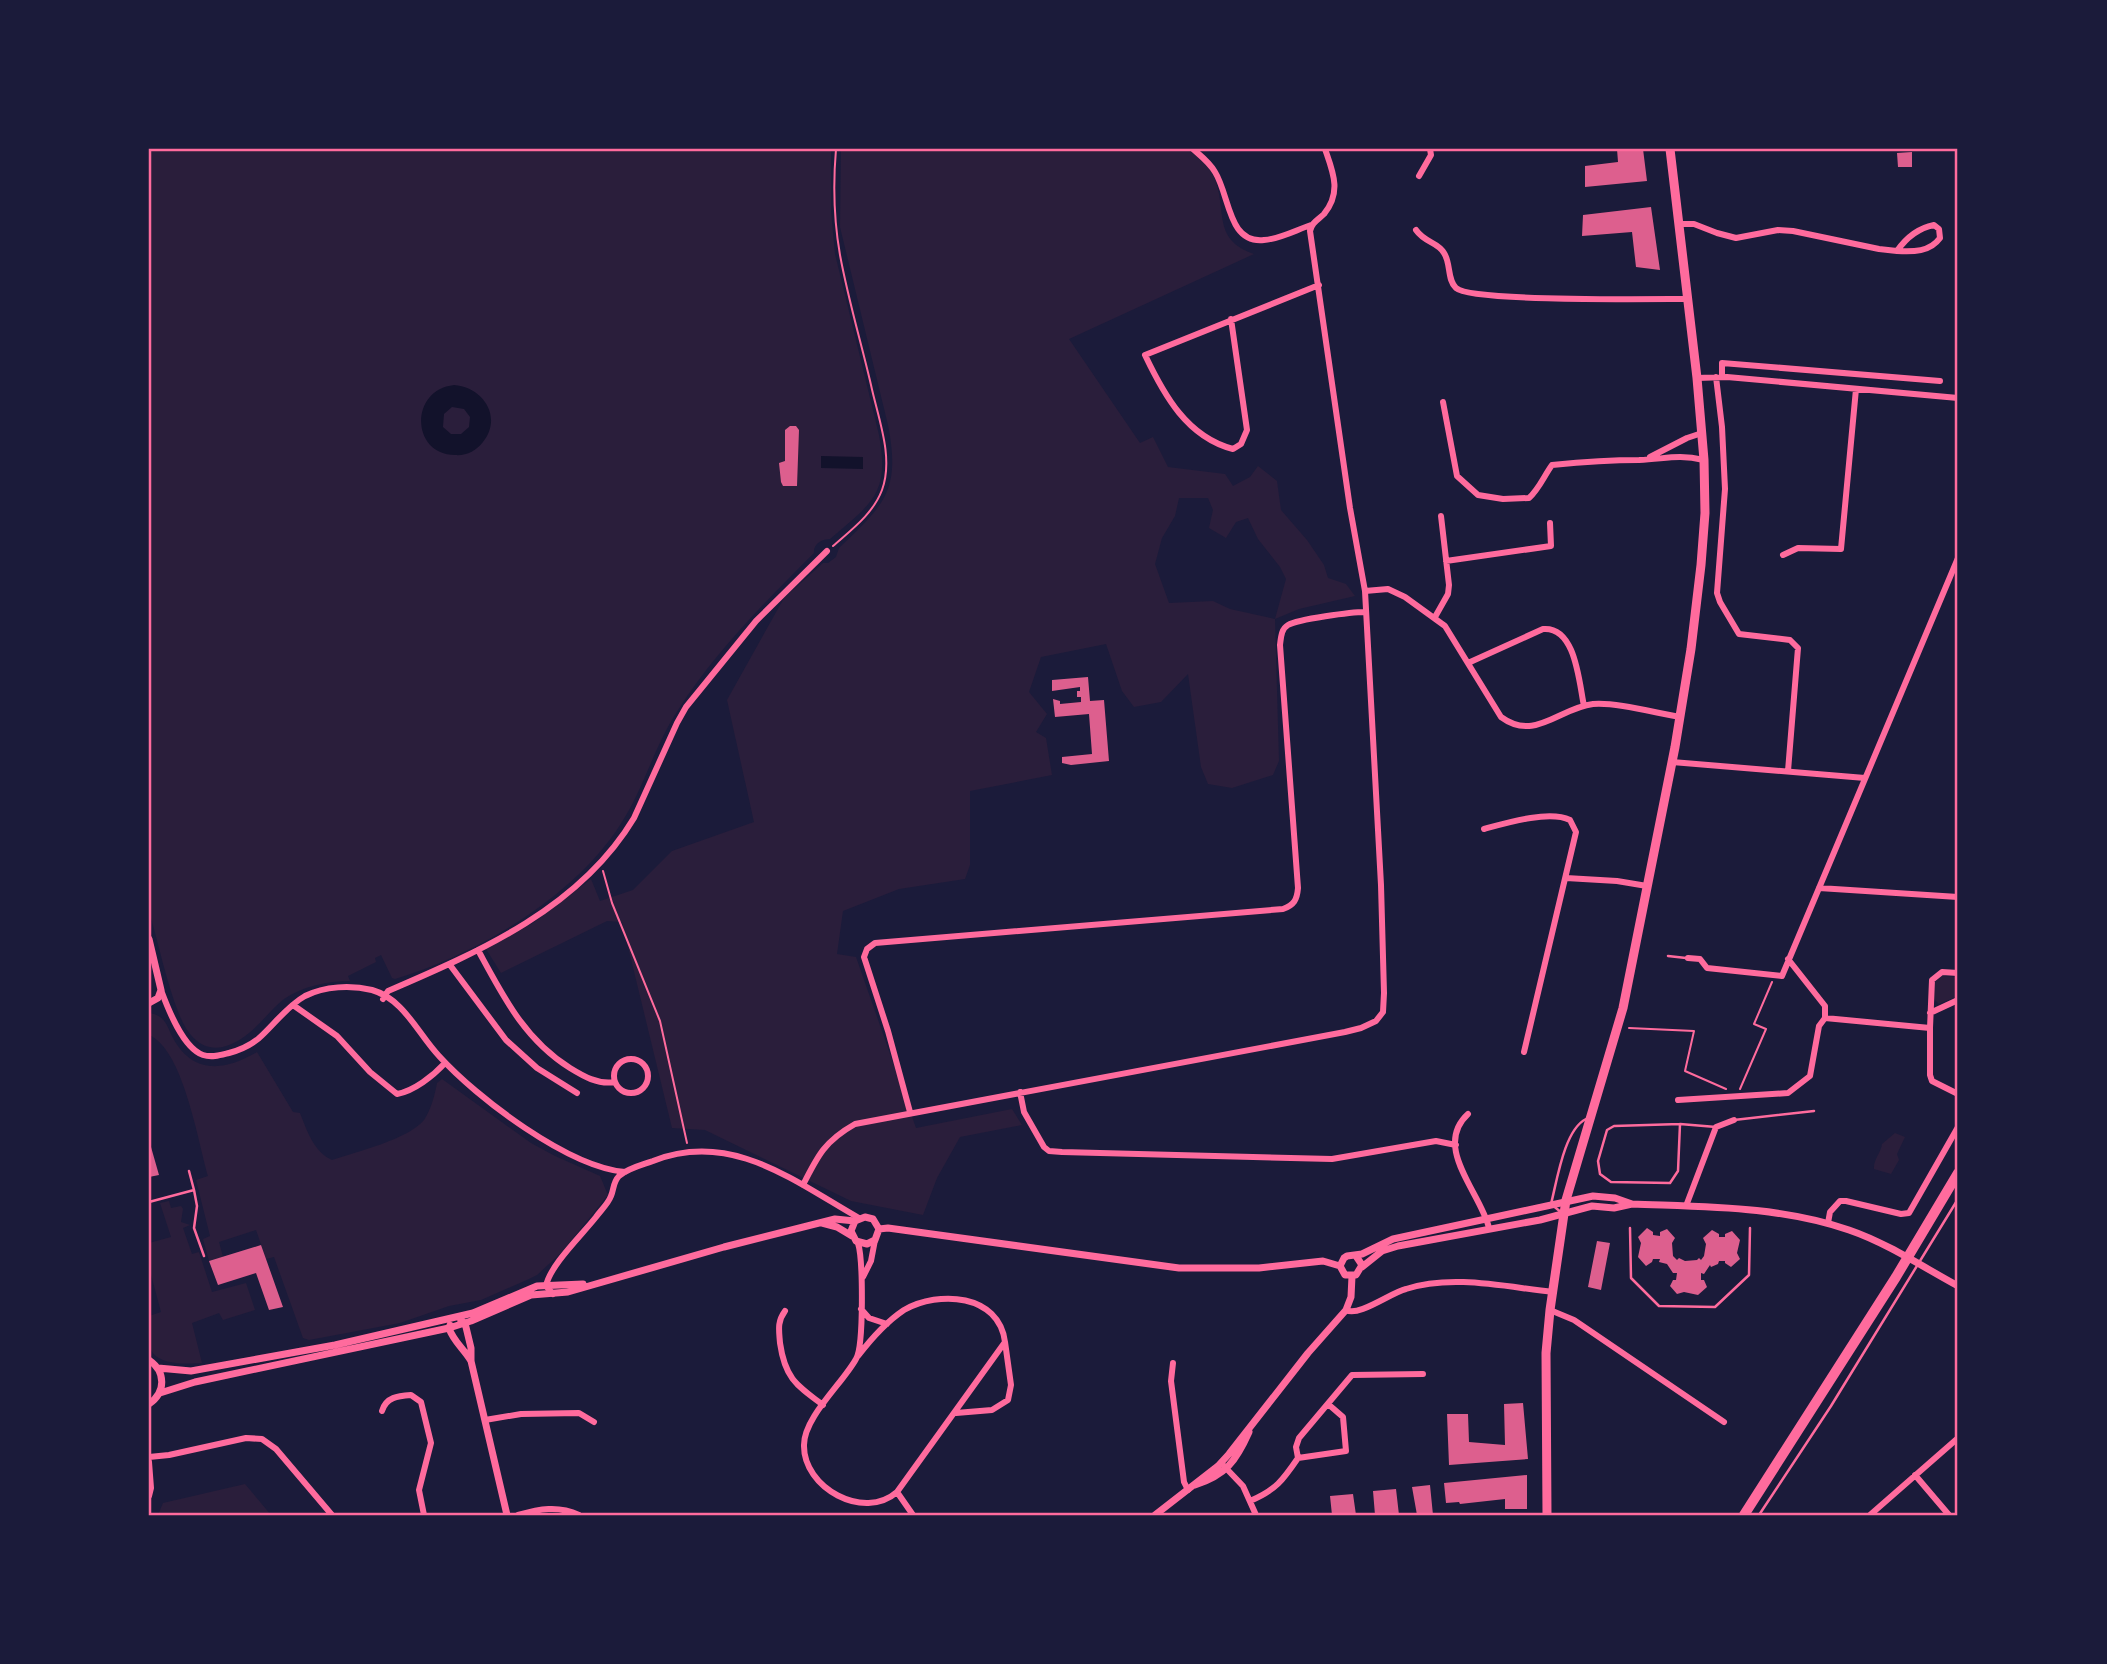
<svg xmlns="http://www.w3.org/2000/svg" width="2107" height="1664" font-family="Cabin,sans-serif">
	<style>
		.green { fill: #2a1e3b; fill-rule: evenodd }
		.water { fill: #12122b; fill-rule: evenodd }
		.building { fill: #dd5f8e }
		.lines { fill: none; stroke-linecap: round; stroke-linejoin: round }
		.path { stroke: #ff6b9d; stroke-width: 2 }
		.service { stroke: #ff6b9d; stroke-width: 2.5 }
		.minor { stroke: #ff6b9d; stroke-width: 6 }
		.tertiary { stroke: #ff6b9d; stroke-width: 7 }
		.secondary { stroke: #ff6b9d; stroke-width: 9 }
		.primary { stroke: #ff6b9d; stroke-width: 10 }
		.neatline { fill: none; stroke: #ff6b9d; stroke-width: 2.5 }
	</style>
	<rect width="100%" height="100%" fill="#1b1b3a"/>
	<path class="green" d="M149,149H831V211L835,254L879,435C890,494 872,503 830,539C822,539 813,544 814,553C765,602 715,652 678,710C654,746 644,789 620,825C574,897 476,955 395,979L392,978L381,955L375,958L376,962L348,976L350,981C328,981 303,986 284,999C269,1011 257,1029 241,1039C211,1058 191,1044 179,1014C166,981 159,945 149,911Z
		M841,149H1189C1197,156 1210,167 1214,177C1228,210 1211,239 1254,254L1069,339L1140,443L1153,437L1168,467L1225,474L1233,486L1250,477L1258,466L1277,481L1281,510L1307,540L1324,565L1328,578L1346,584L1355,596L1299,609L1275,619L1279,761L1273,775L1232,788L1208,784L1201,767L1188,674L1161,702L1134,707L1122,691L1106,644L1041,657L1029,692L1047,714L1036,732L1046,738L1052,775L970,791V865L965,879L899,889L843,911L837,954L856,957L916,1128L1012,1109L1022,1125L960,1137L937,1178L923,1215L851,1201L705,1130L672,1128L622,922L607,921L501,973L486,949L533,923L591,879L600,901L633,890L672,851L754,822L727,700L784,598L823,563H828L836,557L839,548C884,505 901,491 888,425L840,227ZM1179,498H1208L1213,510L1209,528L1226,538L1236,522L1248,518L1258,539L1280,567L1286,579L1275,619L1230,609L1213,601L1169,603L1155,564L1162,538L1175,516Z
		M1942,976L1958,977V996L1939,1004L1934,999L1935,982Z
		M149,1013C165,1015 167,1026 173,1038C193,1075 225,1071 257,1052L293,1112L300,1113C307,1131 314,1152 332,1160C356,1152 409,1139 424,1120C431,1110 435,1094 437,1083L442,1079L531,1143L555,1156L600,1176L608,1195L561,1253L537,1275L529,1279L481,1300L449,1306L400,1323L309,1340L303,1338L274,1257L266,1259L256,1230L219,1242L223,1257L209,1261L203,1239L210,1236L196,1180L208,1176C198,1141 183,1049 149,1035Z
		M1895,1133L1905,1137L1897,1154L1899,1160L1891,1174L1874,1169C1873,1160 1881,1153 1882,1144Z
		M169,1201L171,1208L181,1206L183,1209L181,1222L190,1225L183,1228L192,1254L199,1252L212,1292L246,1283L255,1310L223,1320L219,1313L192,1323L202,1363C184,1364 153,1366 149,1344C147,1335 149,1324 149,1316L161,1312L149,1267V1243L171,1237L160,1203Z
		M245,1484L271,1515H158L163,1503Z"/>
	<path class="water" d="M454,385C483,387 503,417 483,442C476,451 466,456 455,455C411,455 409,390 454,385ZM452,407L464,409L470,417L469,427L461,434H451L443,427L444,414Z
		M821,456L863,457V469L821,468Z"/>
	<path class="building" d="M1617,149H1643L1647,181L1585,187V166L1618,162Z
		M1912,152V167H1898L1897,153Z
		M1651,207L1660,270L1636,267L1632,232L1582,236L1583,215Z
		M790,426H796L799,430L797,486H783L781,482L779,463L785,461V430Z
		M1088,677L1090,701L1104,700L1109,761L1071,765L1062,763V757L1092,754L1089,714L1055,717L1053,699L1060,701V704L1081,702V697H1077V691H1080V687L1052,691V680Z
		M149,1140L159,1175L149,1177Z
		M1647,1228L1653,1232V1235L1660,1236V1232L1667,1229L1675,1238L1672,1243L1673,1256L1677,1260L1679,1258L1685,1261L1697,1260L1699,1258L1701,1260L1704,1256L1706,1244L1703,1238L1712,1230L1719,1234V1237H1725V1234L1732,1231L1740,1240L1737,1253L1740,1259L1731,1267L1725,1263V1261H1719L1718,1264L1711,1267L1710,1265L1704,1274L1701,1273V1280H1704L1707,1287L1698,1295L1684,1292L1677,1294L1670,1286L1673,1280H1676L1677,1273H1673L1667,1264L1659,1262L1660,1259H1653L1652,1262L1646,1266L1638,1257L1641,1243L1638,1237Z
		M1597,1241L1610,1243L1601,1290L1588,1287Z
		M261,1245L266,1259L283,1307L269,1310L256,1273L218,1285L209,1261Z
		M1523,1403L1528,1459L1449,1465L1447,1414H1468L1469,1442L1505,1445L1504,1404Z
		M1527,1475V1509H1505V1499L1460,1504L1459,1502L1446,1503L1444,1483Z
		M1430,1485L1433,1515H1417L1412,1487Z
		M1396,1489L1399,1515H1375L1373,1491Z
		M1353,1494L1356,1515H1332L1330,1496Z"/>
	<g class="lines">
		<path class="path" d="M833,546C851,530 873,514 882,490C894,457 878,418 871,385C861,342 848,299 840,255C834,221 833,184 836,149
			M603,871L612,903L660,1021L687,1143
			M1629,1028L1694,1031L1685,1071L1726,1089
			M1740,1089L1766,1029L1754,1024L1772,982"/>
		<path class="service" d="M1668,956L1686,958
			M1734,1120L1814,1111
			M1680,1124L1614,1126L1607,1130L1598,1161L1600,1174L1611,1182L1670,1183L1678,1171L1680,1124L1716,1127
			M194,1190L197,1206L194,1228L204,1256
			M149,1202L194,1190L189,1171
			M1562,1213L1551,1204C1557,1181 1564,1130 1586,1119
			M1630,1228L1631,1278L1659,1306L1715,1307L1749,1275L1750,1228
			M1759,1515L1831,1406L1958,1199"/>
		<path class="minor" d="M1193,149C1201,156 1210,163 1215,172C1230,196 1228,244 1264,240C1280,239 1296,230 1311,225
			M1419,176L1431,155L1430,149
			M1679,224H1694L1717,233L1736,238L1778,230L1793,231L1879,249L1897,251C1906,238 1919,228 1934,225L1939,229L1940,238C1930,252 1913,252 1897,251
			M1416,230C1425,243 1438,242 1444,253C1451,263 1447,280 1456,288C1471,302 1654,299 1687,299
			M1231,319L1247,430L1241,444L1233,449C1187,437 1164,395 1145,355L1319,285
			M1716,377L1722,427L1725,489L1717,593L1720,602L1739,634L1790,640L1798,648L1788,771
			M1722,377V363L1940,381
			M1697,378L1727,377L1958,398
			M1443,402L1457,476L1478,495L1503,499L1529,498C1539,489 1544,476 1552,465C1582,462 1610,460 1639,460C1666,459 1677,454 1704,460
			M1650,457L1687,438L1702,433
			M1783,555L1798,548L1841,549L1856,389
			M1446,561L1551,546L1550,523
			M1365,591L1388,589L1405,597L1445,626L1501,717C1535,742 1559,708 1593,704C1616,702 1656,713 1680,717
			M1435,617L1448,594L1449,585L1441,516
			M1468,663L1543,629C1576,626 1579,683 1584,706
			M1672,762L1865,778
			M1484,829C1506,823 1549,810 1570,820L1576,832L1524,1052
			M1566,878L1617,881L1647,886
			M1819,888L1958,897
			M478,950C503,996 524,1039 570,1068C583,1076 598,1085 615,1082
			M1688,958L1700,959L1707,968L1782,976L1958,558
			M450,965L506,1040L537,1068L577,1093
			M161,990C168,1009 183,1048 203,1055C212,1058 221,1055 229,1053C240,1050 249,1046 258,1039C273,1026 287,1006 305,996C325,986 351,985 372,990C404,999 418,1034 439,1056C477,1098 568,1167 625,1172
			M383,999L388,991C481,951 580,908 634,818L677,723L686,707L756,621L827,551
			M293,1005L337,1036L370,1072L397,1094C414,1091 433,1076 445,1063
			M1930,1013L1958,1000
			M1825,1018L1930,1028V1075L1932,1081L1958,1094
			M1930,1028L1932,980L1942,972L1958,973
			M614 1076a17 17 0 1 1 34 0a17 17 0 1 1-34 0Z
			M1020,1092L1024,1112L1044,1147L1049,1151L1062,1152L1332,1159L1436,1141L1456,1145
			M1678,1100L1788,1093L1810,1076L1819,1026L1825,1018V1006L1788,959
			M910,1112L888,1031L864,957L867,949L875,943L1283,909C1294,905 1297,900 1298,888L1280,645C1281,638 1281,629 1288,625C1298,619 1352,612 1365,612
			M1468,1114C1432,1147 1481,1193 1489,1228
			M803,1185C818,1155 825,1141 855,1124L1345,1032L1361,1028L1376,1021L1383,1012L1384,993L1381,885L1365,591L1350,508L1310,231C1312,222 1318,220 1324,214C1342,192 1333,172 1325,149
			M1686,1206L1716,1127L1734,1120
			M1828,1223L1830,1212L1840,1201H1846L1901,1214L1909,1213L1958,1127
			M858,1243C863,1259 864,1346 856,1359C843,1383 804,1417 804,1445C803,1488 864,1521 897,1492L1005,1342C999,1294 939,1290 904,1310C886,1322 871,1339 858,1356
			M863,1277L871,1261L875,1240
			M553,1294L546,1286C550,1265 582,1235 596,1217C601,1210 608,1204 611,1196C614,1189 613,1182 619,1176C628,1168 642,1165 653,1161C731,1130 794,1181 859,1218
			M861,1309L869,1318L887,1324
			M1346,1310C1359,1317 1390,1293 1406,1289C1452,1274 1506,1287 1553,1292
			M1550,1310L1574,1320L1724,1422
			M785,1311C777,1322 779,1330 780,1343C785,1378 796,1385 823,1405
			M1173,1363L1171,1381L1184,1482L1188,1490
			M382,1411C386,1397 398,1396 411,1395L421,1402L431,1443L419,1490L424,1515
			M956,1413L992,1410L1008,1400L1011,1385L1005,1342
			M485,1420L521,1414L579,1413L594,1422
			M149,1457L169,1455L246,1438L262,1439L276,1449L332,1515
			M1298,1458L1296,1447L1299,1438L1352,1375L1423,1374
			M149,1462L151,1488L149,1496
			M1223,1465L1243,1486L1256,1515
			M1915,1475L1949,1515
			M897,1492L913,1515
			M1250,1501C1276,1490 1283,1480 1298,1458L1346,1451L1343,1417L1328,1404
			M518,1515C539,1509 558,1505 579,1515
			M1870,1515L1958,1438"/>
		<path class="tertiary" d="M149,939L161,990L158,998L149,1003
			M822,1223L837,1227L852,1236
			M879,1229L888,1228L1179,1268H1259L1323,1261L1340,1266
			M1340,1266L1344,1258L1347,1256L1362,1254L1393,1239L1593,1196L1615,1198L1632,1204C1705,1207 1779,1206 1849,1230C1887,1243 1923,1267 1958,1286
			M1340,1266L1345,1275H1356L1362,1265L1356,1256
			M1362,1267L1382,1251L1398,1246L1540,1220L1592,1206L1614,1208L1632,1204
			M461,1321L465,1323L471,1348V1361L507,1515
			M450,1325L449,1328C453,1341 464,1349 471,1361
			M149,1360C166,1372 166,1392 149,1404
			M158,1368L191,1371L335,1345L473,1313L537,1286L583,1284
			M160,1393L195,1382L449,1328L471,1321L531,1295L568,1292L724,1247L835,1219L855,1221L865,1217L873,1219L879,1229L875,1240L867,1244L856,1241L851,1231L855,1221
			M1195,1485C1226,1475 1236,1461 1249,1432
			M1155,1515L1218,1466L1229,1454L1308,1353L1346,1310L1351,1297L1352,1276"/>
		<path class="secondary" d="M1547,1515L1546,1353L1550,1310L1566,1200L1623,1008L1675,747L1691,649L1701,565L1705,513L1704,460L1697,378L1670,149"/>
		<path class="primary" d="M1744,1515L1896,1277L1958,1173"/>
	</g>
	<rect width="2107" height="1664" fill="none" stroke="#1b1b3a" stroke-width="301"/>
	<rect x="150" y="150" width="1806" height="1364" class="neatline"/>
</svg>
